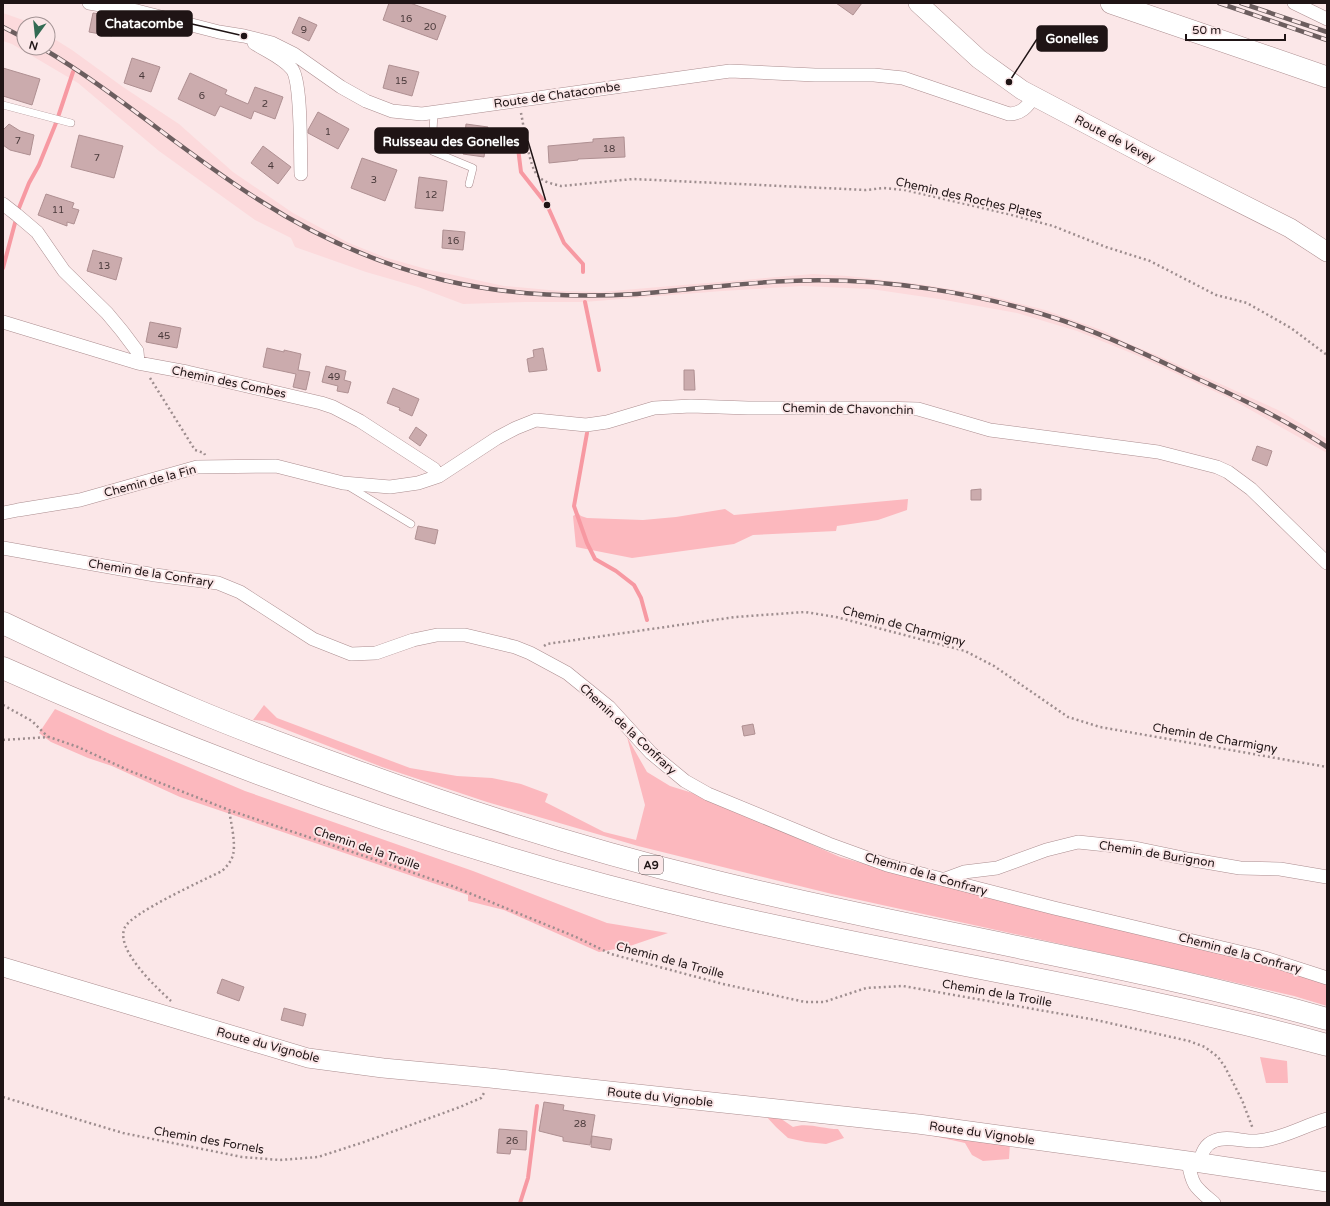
<svg xmlns="http://www.w3.org/2000/svg" width="1330" height="1206" font-family="'Varela Round',sans-serif">
	<style>
		.built { fill: #fcdadc }
		.green { fill: #fcb8be }
		.lines { fill: none; stroke-linecap: round; stroke-linejoin: round }
		.stream { stroke: #f799a2; stroke-width: 4 }
		.building { fill: #cbabad; stroke: #af9092 }
		.lane-casing { stroke: #ab8d8f; stroke-width: 8 }
		.street-casing { stroke: #ab8d8f; stroke-width: 14 }
		.secondary-casing { stroke: #ab8d8f; stroke-width: 20 }
		.primary-casing { stroke: #ab8d8f; stroke-width: 22 }
		.highway-casing { stroke: #ab8d8f; stroke-width: 23 }
		.path { stroke: #9d8d8e; stroke-width: 2.5; stroke-dasharray: 2 3; stroke-linecap: butt }
		.lane { stroke: #fff; stroke-width: 7 }
		.street { stroke: #fff; stroke-width: 13 }
		.secondary { stroke: #fff; stroke-width: 19 }
		.primary { stroke: #fff; stroke-width: 21 }
		.highway { stroke: #fff; stroke-width: 22 }
		.rail-casing { stroke: #6c5e5f; stroke-width: 4.5 }
		.rail { stroke: #fbe7e8; stroke-width: 3; stroke-dasharray: 9; stroke-linecap: butt }
		.labels { text-anchor: middle; stroke-width: 4; stroke-linejoin: round; paint-order: stroke }
		.number-label { font-size: 10px; fill: #4a3a3b }
		.shield { fill: #fbe7e8; stroke: #615354; stroke-width: 1 }
		.shield-label { font-size: 11px; font-weight: bold; fill: #1f1415 }
		.street-label { font-size: 12px; fill: #1f1415; stroke: #fbe7e8 }
		.leader { fill: none; stroke: #1f1415; stroke-width: 1.5 }
		.callout-dot { fill: #1f1415; stroke: #fbe7e8; stroke-width: 1.5 }
		.callout { fill: #1f1415; stroke: #1f1415; stroke-width: 1.5 }
		.callout-label { font-size: 13px; text-anchor: middle; font-weight: bold; fill: #fff }
	</style>
	<rect width="100%" height="100%" fill="#fbe7e8"/>
	<path class="built" d="M3,13L23,20L30,24H24V48H48V35L72,50L123,87L179,124L233,172L293,213L349,243L384,257L426,269L504,286L560,291L600,292L813,274L848,276L919,284L986,295L1045,310L1104,331L1125,342L1161,357L1278,410L1327,439V453L1231,399L1136,355L1077,331L1017,313L939,299L871,289L802,286L722,291L584,302H526L463,304L418,287L366,272L295,247L291,238L255,220L159,151L78,83L12,44L3,41Z"/>
	<path class="green" d="M908,499L907,510L878,520L837,526L836,531L753,535L734,544L632,558L576,547L573,516L578,513L581,516L587,518L643,520L676,517L725,509L734,515Z
		M264,705L277,718L410,768L457,776L492,778L521,784L548,794L545,802L604,832L636,840L645,805L627,737L647,772L670,786L699,795L840,857L926,881L1225,952L1327,981V1006L1294,996L1198,974L832,894L638,846L487,802L382,767L264,721L253,720Z
		M55,709L110,734L245,791L473,871L607,923L668,933L627,947L599,952L504,910L468,901V895L180,797L112,766L88,758L51,742L39,733Z
		M1260,1057L1287,1061L1288,1083H1266Z
		M764,1114L780,1118L793,1127C807,1122 823,1129 838,1129L844,1138L826,1144L806,1142L788,1138L776,1127Z
		M929,1135L1010,1143L1009,1159L983,1161L972,1155L965,1143Z"/>
	<g class="lines">
		<path class="stream" d="M517,140L521,172L547,205L564,243L583,264V272
			M3,268L19,208L29,183L39,165L56,123L73,72
			M585,302L599,370
			M587,433L574,506L587,543L595,559L616,571L634,585L641,598L647,620
			M520,1203L528,1178L537,1106"/>
	</g>
	<path class="building" d="M389,3H410L446,16L437,40L383,20Z
		M836,3H862L853,15Z
		M93,13L116,16L112,36L89,32Z
		M299,17L317,25L309,41L292,33Z
		M132,58L160,67L151,92L124,83Z
		M389,65L419,72L412,96L383,88Z
		M3,68L40,79L32,105L3,96Z
		M190,73L227,90L225,94L248,104L255,87L283,97L275,119L254,111L251,119L220,106L215,116L178,99Z
		M318,112L349,129L338,149L308,133V130Z
		M9,124L20,131L34,135L30,155L10,150L3,145V130Z
		M466,124L488,127L484,157L463,154Z
		M79,135L123,146L114,178L71,167Z
		M624,137L625,157L578,159V160L549,163L548,146L593,142V139Z
		M263,146L291,167L278,184L251,163Z
		M362,158L397,170L385,201L351,188Z
		M419,177L447,181L443,211L415,208Z
		M46,194L74,203L72,208L79,210L74,224L67,222V226L38,215Z
		M443,230L465,232L463,250L442,248Z
		M93,250L122,258L116,280L87,271Z
		M150,322L181,328L177,348L146,342Z
		M267,348L284,352V350L301,354L298,370L310,372L306,390L293,387L296,374L263,367Z
		M543,348L547,370L529,372L527,359L534,357L533,350Z
		M326,366L346,371L344,380L351,382L348,393L337,391L338,386L322,382Z
		M684,370H694L695,390H684Z
		M393,388L419,399L412,416L399,410L400,408L387,403Z
		M416,427L427,435L420,446L409,438Z
		M1257,446L1272,451L1267,466L1252,460Z
		M981,489V500H971V490Z
		M418,526L438,530L435,544L415,539Z
		M753,724L755,734L744,736L742,726Z
		M222,979L244,987L239,1001L217,993Z
		M284,1008L306,1014L303,1026L281,1020Z
		M544,1102L564,1105L563,1110L595,1115L590,1145L563,1141V1137L539,1131Z
		M499,1129L527,1131L526,1150L511,1149L510,1154L497,1153Z
		M592,1136L612,1139L610,1150L591,1147Z"/>
	<g class="lines">
		<defs>
			<path id="lane" d="M3,105L71,123
				M434,112L432,151L473,168L469,184
				M348,486L411,524"/>
			<path id="street" d="M89,3L137,11L219,32L244,36L272,43L294,54L341,87L366,101L392,111L422,114L730,71L815,75H874L903,78L1009,114C1021,114 1027,107 1034,97
				M1294,3L1327,19
				M254,43C266,51 282,57 292,69C302,82 300,154 301,174
				M3,204L17,215L37,232L64,271L107,313L122,331L137,351L138,363
				M3,322L138,363L187,372L321,403L333,407L360,421L434,469L439,476
				M3,513L18,510L80,500L197,467L276,466L343,483L390,487L418,483L439,476L497,438L516,428L536,420L586,425L607,422L654,408L691,406L748,408H880L918,409L990,430L1158,452L1217,467L1228,472L1251,489L1327,563
				M3,548L155,575L218,583L240,592L313,639L351,654L376,653L413,640L437,635H465L515,647L530,653L567,673L609,707L651,753L685,781L708,794L829,844L887,865L1054,908L1265,958L1327,978
				M945,879L964,872L997,868L1046,850L1078,842L1135,848L1188,859L1240,868L1280,869L1327,877
				M1188,1161C1192,1186 1195,1187 1214,1203
				M1199,1163C1202,1154 1204,1145 1214,1141C1227,1135 1243,1142 1257,1141C1282,1139 1303,1126 1327,1119"/>
			<path id="secondary" d="M918,3L979,59L1022,90L1151,158L1290,228L1327,252
				M3,967L308,1058L383,1068L490,1078L918,1124L1188,1161L1327,1182"/>
			<path id="primary" d="M1111,3L1327,77"/>
			<path id="highway" d="M3,623C66,653 129,682 193,709C245,731 297,750 350,769C467,812 587,850 709,880C914,931 1124,962 1327,1019
				M3,668C229,769 462,854 703,910C911,959 1122,989 1327,1045"/>
		</defs>
		<use href="#lane" class="lane-casing"/>
		<use href="#street" class="street-casing"/>
		<use href="#secondary" class="secondary-casing"/>
		<use href="#primary" class="primary-casing"/>
		<use href="#highway" class="highway-casing"/>
		<path class="path" d="M521,113C524,127 529,167 538,176C543,182 553,184 561,186L633,179L866,190L884,188L905,190L1008,214L1053,226L1106,247L1150,261L1216,295L1247,303L1291,328L1327,355
			M150,378L195,450L204,453L205,455
			M544,646L547,644L735,617L805,612L836,617L965,651L994,666L1068,717L1100,727L1327,767
			M3,705L32,721L48,737
			M3,740L49,737L78,747L130,771L229,810L452,886L576,937L611,954L723,984L805,1002H824L866,988L903,986L1096,1020L1189,1041L1205,1047L1218,1057L1225,1067L1242,1100L1253,1129
			M171,1001C157,988 114,949 125,927C133,912 204,880 222,871C227,866 231,862 233,855C236,843 231,823 229,810
			M3,1097L123,1133L242,1157L280,1160L318,1157L364,1142L460,1107L481,1098L484,1093"/>
		<use href="#lane" class="lane"/>
		<use href="#street" class="street"/>
		<use href="#secondary" class="secondary"/>
		<use href="#primary" class="primary"/>
		<use href="#highway" class="highway"/>
		<defs>
			<path id="rail" d="M1219,3L1327,40
				M1241,3L1327,32
				M3,27L24,38
				M42,48C118,93 184,153 259,200C315,236 378,264 443,280C507,295 572,298 637,294C688,290 738,283 789,281C880,277 978,292 1064,321C1110,337 1154,358 1198,379C1242,399 1286,420 1327,447"/>
		</defs>
		<use href="#rail" class="rail-casing"/>
		<use href="#rail" class="rail"/>
	</g>
	<g class="labels">
		<g class="number-label">
			<text x="406" y="22">16</text>
			<text x="430" y="30">20</text>
			<text x="304" y="33">9</text>
			<text x="142" y="79">4</text>
			<text x="401" y="84">15</text>
			<text x="202" y="99">6</text>
			<text x="265" y="107">2</text>
			<text x="328" y="135">1</text>
			<text x="18" y="144">7</text>
			<text x="609" y="152">18</text>
			<text x="97" y="161">7</text>
			<text x="271" y="169">4</text>
			<text x="374" y="183">3</text>
			<text x="431" y="198">12</text>
			<text x="58" y="213">11</text>
			<text x="453" y="244">16</text>
			<text x="104" y="269">13</text>
			<text x="164" y="339">45</text>
			<text x="334" y="380">49</text>
			<text x="580" y="1127">28</text>
			<text x="512" y="1144">26</text>
		</g>
		<rect class="shield" x="639" y="856" width="24" height="18" rx="3"/>
		<g class="shield-label">
			<text x="651" y="869">A9</text>
		</g>
		<g class="street-label">
			<text transform="translate(557 95) rotate(-8)" y="4">Route de Chatacombe</text>
			<text transform="translate(1115 139) rotate(28)" y="4">Route de Vevey</text>
			<text transform="translate(969 198) rotate(13)" y="4">Chemin des Roches Plates</text>
			<text transform="translate(229 382) rotate(12)" y="4">Chemin des Combes</text>
			<text transform="translate(848 409) rotate(1)" y="4">Chemin de Chavonchin</text>
			<text transform="translate(150 481) rotate(-15)" y="4">Chemin de la Fin</text>
			<text transform="translate(151 573) rotate(9)" y="4">Chemin de la Confrary</text>
			<text transform="translate(904 626) rotate(15)" y="4">Chemin de Charmigny</text>
			<text transform="translate(628 729) rotate(43)" y="4">Chemin de la Confrary</text>
			<text transform="translate(1215 738) rotate(10)" y="4">Chemin de Charmigny</text>
			<text transform="translate(367 848) rotate(19)" y="4">Chemin de la Troille</text>
			<text transform="translate(1157 854) rotate(9)" y="4">Chemin de Burignon</text>
			<text transform="translate(926 874) rotate(16)" y="4">Chemin de la Confrary</text>
			<text transform="translate(1240 953) rotate(15)" y="4">Chemin de la Confrary</text>
			<text transform="translate(670 960) rotate(15)" y="4">Chemin de la Troille</text>
			<text transform="translate(997 993) rotate(10)" y="4">Chemin de la Troille</text>
			<text transform="translate(268 1045) rotate(15)" y="4">Route du Vignoble</text>
			<text transform="translate(660 1097) rotate(6)" y="4">Route du Vignoble</text>
			<text transform="translate(982 1133) rotate(8)" y="4">Route du Vignoble</text>
			<text transform="translate(209 1140) rotate(10)" y="4">Chemin des Fornels</text>
		</g>
	</g>
	<path class="leader" d="M244 36L192 24M1009 82L1037 39M547 205L528 141"/>
	<g class="callout-dot">
		<circle cx="244" cy="36" r="4"/>
		<circle cx="1009" cy="82" r="4"/>
		<circle cx="547" cy="205" r="4"/>
	</g>
	<g class="callout">
		<rect x="97" y="11" width="95" height="25" rx="4"/>
		<rect x="1037" y="26" width="70" height="25" rx="4"/>
		<rect x="375" y="128" width="153" height="25" rx="4"/>
	</g>
	<g class="callout-label">
		<text x="144" y="28">Chatacombe</text>
		<text x="1072" y="43">Gonelles</text>
		<text x="451" y="146">Ruisseau des Gonelles</text>
	</g>
	<rect width="1330" height="1206" fill="none" stroke="#1f1415" stroke-width="8"/>
	<g transform="translate(36 36) rotate(195)"><circle r="19" fill="#fbe7e8" stroke="#a39394"/>
	<path d="M0-3L7 15L0 10L-7 15Z" fill="#336b53"/>
	<text y="-6" font-size="11" font-weight="bold" text-anchor="middle" fill="#1f1415">N</text>
	</g>
	<path d="M1186 34v6h99v-6" fill="none" stroke="#1f1415" stroke-width="2"/>
	<text x="1192" y="34" font-size="12" fill="#1f1415" stroke="#fbe7e8" stroke-width="3" paint-order="stroke">50 m</text>
</svg>
